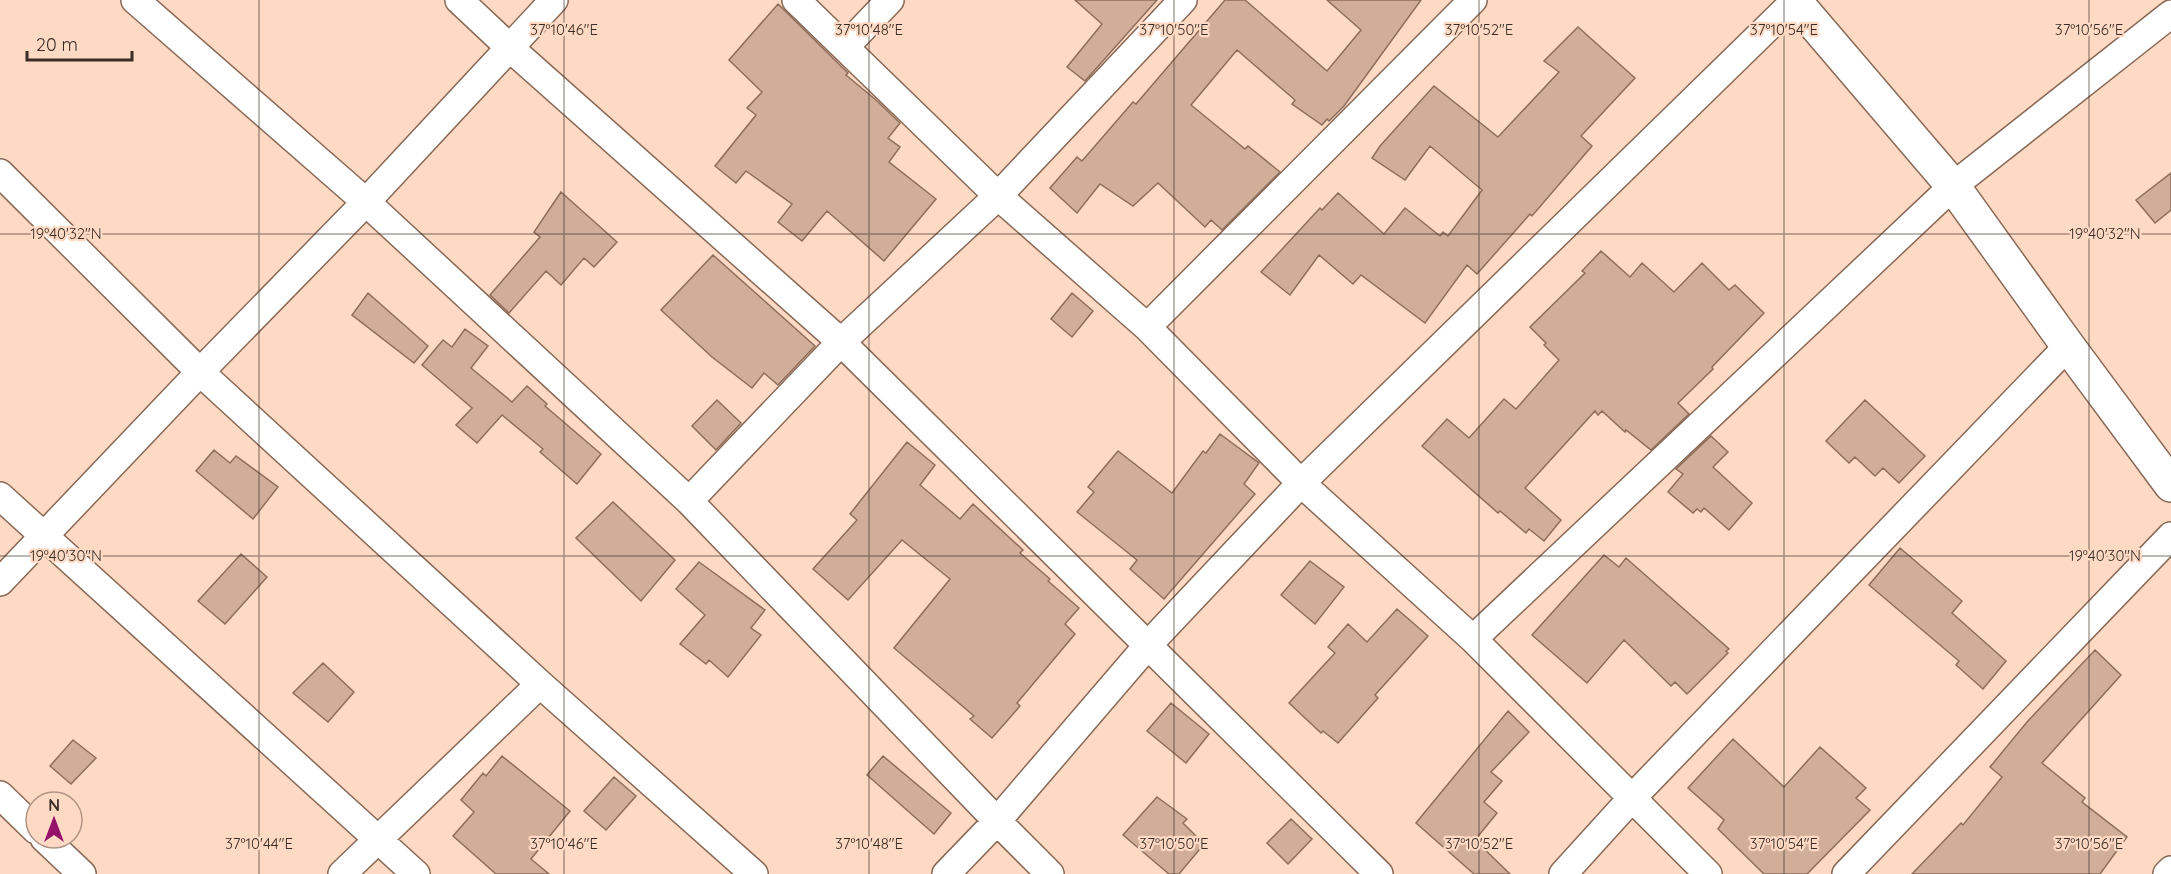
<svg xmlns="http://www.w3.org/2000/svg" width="2171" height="874" font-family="Quicksand,sans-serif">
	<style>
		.building { fill: #d1ae9a; stroke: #8e6e5b; stroke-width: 1.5 }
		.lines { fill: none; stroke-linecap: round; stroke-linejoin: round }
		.street-casing { stroke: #886956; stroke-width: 30 }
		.secondary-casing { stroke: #886956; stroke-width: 36 }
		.street { stroke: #fff; stroke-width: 27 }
		.secondary { stroke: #fff; stroke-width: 33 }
		.ticks { fill: none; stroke: #3a2d25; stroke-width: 1.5; stroke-opacity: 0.45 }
		.ticks-label { font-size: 15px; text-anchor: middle; fill: #3a2d25; stroke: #fedac5; stroke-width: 4.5; stroke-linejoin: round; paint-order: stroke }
	</style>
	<rect width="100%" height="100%" fill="#fedac5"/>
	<path class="building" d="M1075,0H1157L1085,81L1067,67L1102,24Z
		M1225,0H1245L1327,71L1361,30L1327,0H1421L1344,106L1329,121L1327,119L1322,125L1292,104L1295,100L1237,50L1191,105L1245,149L1248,146L1280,172L1222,230L1211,220L1205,227L1158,183L1133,206L1100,184L1077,213L1050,188L1077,157L1082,161L1133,102L1136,104Z
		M778,4L848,73L846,75L876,100L900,123L888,138L900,147L889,162L936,199L884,261L827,211L802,241L778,222L792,204L746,171L736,183L715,166L756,115L747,108L762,92L729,60Z
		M1578,27L1635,78L1581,136L1592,146L1532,216L1530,214L1477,274L1467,265L1425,323L1361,275L1353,284L1319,255L1290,295L1261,272L1320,208L1322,210L1338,193L1384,234L1405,208L1440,236L1443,232L1448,236L1482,190L1430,146L1405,180L1372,158L1380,146L1434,86L1498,137L1559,72L1544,61Z
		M2171,173V210L2155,223L2136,200Z
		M561,192L617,242L594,267L584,258L561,285L546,271L509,313L490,295L540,237L534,232Z
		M1601,251L1630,277L1642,263L1674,292L1702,263L1729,290L1735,285L1764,313L1712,367L1713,369L1678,403L1689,414L1651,450L1626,430L1625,432L1602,411L1598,415L1595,411L1525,488L1561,520L1544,541L1529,529L1526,533L1500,511L1498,513L1422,446L1447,419L1469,438L1504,399L1516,409L1559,360L1544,345L1546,343L1530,327L1585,273L1582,271Z
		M713,255L815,346L778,385L764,373L752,388L712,357L661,310Z
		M368,293L428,346L414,363L352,315Z
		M1072,293L1093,311L1072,337L1051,319Z
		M465,329L488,346L471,368L512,402L527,386L547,404L545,406L601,454L577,484L540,452L543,449L502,415L477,443L456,425L472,408L422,365L443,340L452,347Z
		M717,400L741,423L716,450L692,426Z
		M1865,400L1925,456L1899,483L1883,468L1875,476L1855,457L1849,463L1826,441Z
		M1220,434L1259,463L1244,484L1255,494L1164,599L1130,569L1137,560L1077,512L1094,492L1088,487L1118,451L1172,493L1203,451L1206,453Z
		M1711,436L1728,452L1713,467L1752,503L1729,530L1704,508L1701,512L1697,509L1693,513L1668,492L1683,474L1676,469Z
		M907,442L935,465L920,485L960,519L973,504L1023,550L1020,553L1050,579L1048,581L1079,608L1065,624L1075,634L1017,703L1020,706L992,738L970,719L974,716L894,648L950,579L902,540L848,600L813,569L857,520L850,514Z
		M214,450L230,463L236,456L278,487L253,519L196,471Z
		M613,502L675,560L641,601L576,538Z
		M1900,548L1962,601L1952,613L2006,661L1983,689L1956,665L1959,661L1869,585Z
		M241,554L267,577L225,624L198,601Z
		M1604,555L1619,567L1626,558L1729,649L1726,651L1728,653L1687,694L1675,682L1671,686L1624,640L1587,683L1532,635Z
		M1310,561L1344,587L1315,624L1281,595Z
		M699,562L765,610L751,628L761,635L728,677L709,660L706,664L680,644L705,615L676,589Z
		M1397,609L1428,636L1375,695L1378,698L1338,743L1323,731L1321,733L1289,703L1335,653L1328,647L1348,624L1367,642Z
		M2095,650L2121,675L2042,763L2085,798L2082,802L2127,837L2100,874H1912L1961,823L1963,825L2002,777L1990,767L2027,722Z
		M323,663L354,692L328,722L293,693Z
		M1171,703L1209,734L1186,763L1147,731Z
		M1508,711L1529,732L1491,772L1502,781L1484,802L1497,813L1475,840L1510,874H1474L1416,823Z
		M1733,739L1784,787L1820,747L1866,788L1856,798L1870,810L1807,874H1764L1718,829L1724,820L1688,788Z
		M73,740L96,758L71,784L50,766Z
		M502,756L570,811L531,859L549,874H496L453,836L474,812L461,800L483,773L486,776Z
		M883,756L951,813L934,834L867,775Z
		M614,777L636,796L606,830L584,811Z
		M1157,797L1187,819L1183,823L1204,844L1179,874H1169L1123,835Z
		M1291,819L1312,839L1288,864L1267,843Z"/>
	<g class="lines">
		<defs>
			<path id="street" d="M135,0L366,202L689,501L997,821L1050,874
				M459,0L509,47L841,342L1379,874
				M796,0L998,196L1147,327L1301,483L1473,639L1708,874
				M846,46L890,0
				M0,173L200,372L540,684L754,874
				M1147,327L1473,0
				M0,496L416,874
				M689,501L841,342L998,196L1183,0
				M0,582L200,372L366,202L554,0
				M1473,639L1953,186L2171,14
				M0,795L36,830
				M44,838L82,874
				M342,874L540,684
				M946,874L997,821L1148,645L1301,483L1796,0
				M1563,874L1632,798L2068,346
				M1846,874L2171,536
				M2167,874L2171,870"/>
			<path id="secondary" d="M1794,0L1953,186L2068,346L2171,485"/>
		</defs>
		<use href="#street" class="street-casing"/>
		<use href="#secondary" class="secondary-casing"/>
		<use href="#street" class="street"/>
		<use href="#secondary" class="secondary"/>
	</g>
	<path class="ticks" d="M259,0V874M564,0V874M869,0V874M1174,0V874M1479,0V874M1784,0V874M2089,0V874M0,234H2171M0,556H2171"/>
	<g class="ticks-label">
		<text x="564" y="35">37°10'46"E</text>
		<text x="869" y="35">37°10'48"E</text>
		<text x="1174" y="35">37°10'50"E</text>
		<text x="1479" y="35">37°10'52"E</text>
		<text x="1784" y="35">37°10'54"E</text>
		<text x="2089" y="35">37°10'56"E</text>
		<text x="66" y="239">19°40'32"N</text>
		<text x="2105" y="239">19°40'32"N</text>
		<text x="66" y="561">19°40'30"N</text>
		<text x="2105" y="561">19°40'30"N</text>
		<text x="259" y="849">37°10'44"E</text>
		<text x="564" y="849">37°10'46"E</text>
		<text x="869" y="849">37°10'48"E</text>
		<text x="1174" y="849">37°10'50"E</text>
		<text x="1479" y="849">37°10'52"E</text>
		<text x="1784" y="849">37°10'54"E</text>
		<text x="2089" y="849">37°10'56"E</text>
	</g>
	<g transform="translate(54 820)"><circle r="28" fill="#fedac5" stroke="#b09585" stroke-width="1.5"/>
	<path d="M0-4.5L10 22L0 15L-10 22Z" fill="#961169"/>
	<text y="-9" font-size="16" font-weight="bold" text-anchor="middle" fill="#3a2d25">N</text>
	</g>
	<path d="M27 51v9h105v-9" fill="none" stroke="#3a2d25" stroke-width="3"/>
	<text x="36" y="51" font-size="18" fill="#3a2d25" stroke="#fedac5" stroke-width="4.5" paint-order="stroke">20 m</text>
</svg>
